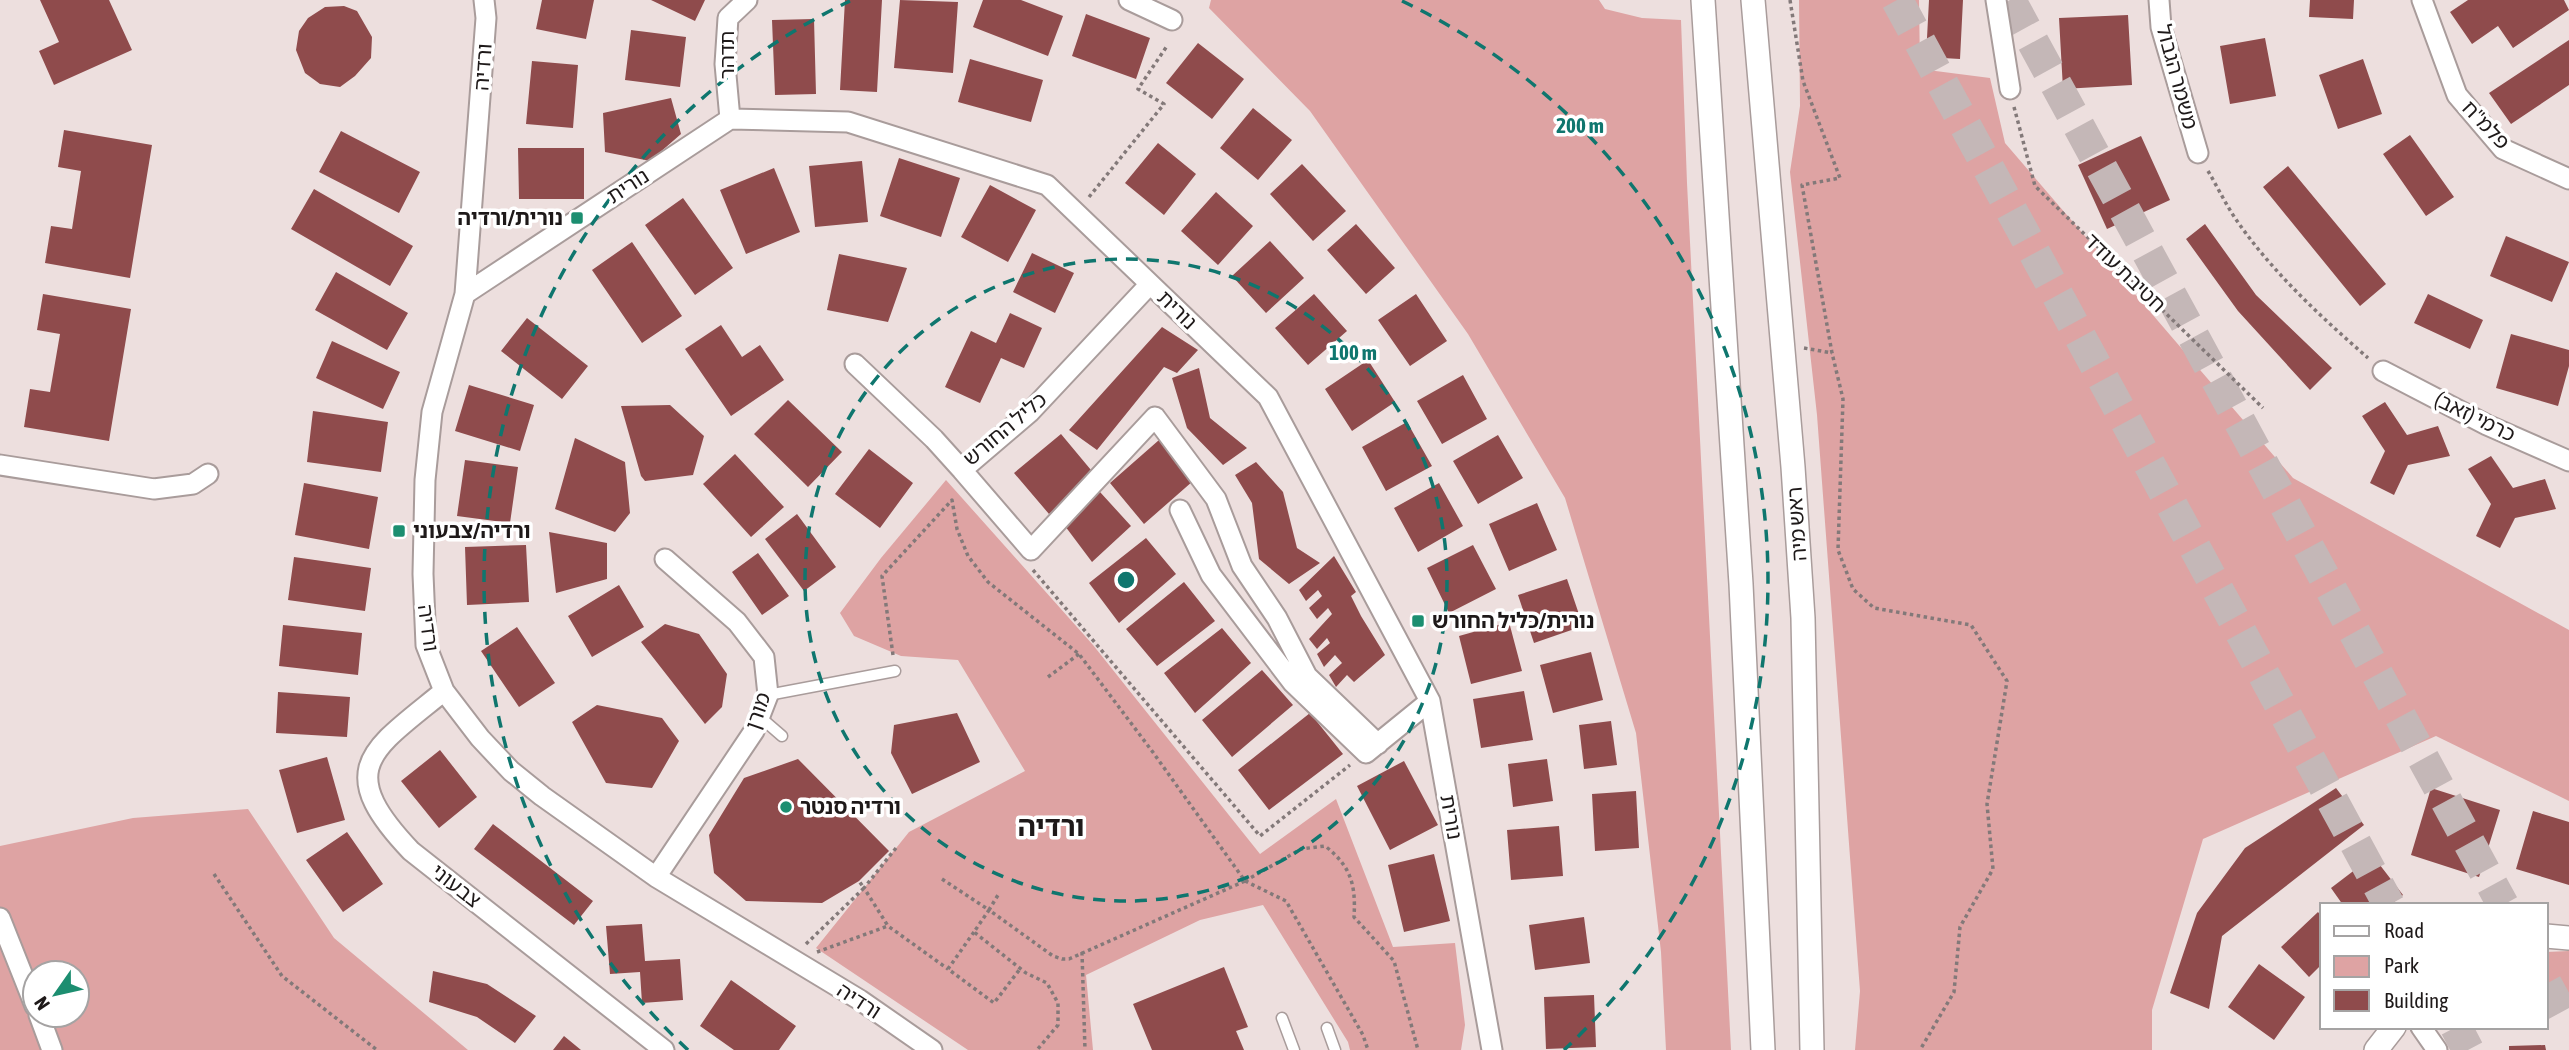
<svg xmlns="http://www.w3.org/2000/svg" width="2569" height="1050" font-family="'Asap Condensed','Noto Sans Hebrew',sans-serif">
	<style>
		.green { fill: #dea3a3; fill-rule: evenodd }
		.building { fill: #8f4b4c }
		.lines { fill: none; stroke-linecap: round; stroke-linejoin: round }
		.trunk-tunnel { stroke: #c4b7b7; stroke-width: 32; stroke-dasharray: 32 16; stroke-linecap: butt }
		.service-casing { stroke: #a99c9b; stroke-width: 13 }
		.minor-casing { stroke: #a99c9b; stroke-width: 23 }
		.tertiary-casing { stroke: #a99c9b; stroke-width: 26 }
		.path { stroke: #837979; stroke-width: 3.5; stroke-dasharray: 3.5 3.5; stroke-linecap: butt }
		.service { stroke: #fff; stroke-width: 10 }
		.minor { stroke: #fff; stroke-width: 19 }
		.tertiary { stroke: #fff; stroke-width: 23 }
		.ring { fill: none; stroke: #0f766e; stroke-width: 3.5; stroke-dasharray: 12 9 }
		.poi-dot { fill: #1c8e70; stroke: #fff; stroke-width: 2.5 }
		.labels { text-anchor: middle; stroke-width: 7; stroke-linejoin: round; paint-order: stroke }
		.street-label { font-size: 21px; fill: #1e1919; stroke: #fff }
		.poi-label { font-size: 21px; font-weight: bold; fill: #1e1919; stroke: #fff; text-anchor: start }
		.district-label { font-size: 28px; font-weight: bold; fill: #1e1919; stroke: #fff }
		.centre { fill: #0f766e; stroke: #fff; stroke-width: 3.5 }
		.ring-label { font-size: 21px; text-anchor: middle; font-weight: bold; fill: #0f766e; stroke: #fff; stroke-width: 7; stroke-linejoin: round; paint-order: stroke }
	</style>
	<rect width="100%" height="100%" fill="#eddfde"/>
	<path class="green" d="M1211,0H1599L1605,9L1642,18L1681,20L1687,183L1731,1050H1666L1661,952L1636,733L1565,498L1468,334L1310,111L1209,8Z
		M1799,0H1919L1920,69L1990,78L2005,143L2293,478L2569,630V801L2436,736L2203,839L2152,1010V1050H1855L1860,991L1817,415L1790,172L1800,106Z
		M946,480L1093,645L1260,854L1336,799L1393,947L1455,943L1465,1025L1461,1050H1350L1348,1042L1263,905L1200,920L1086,975L1093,1050H968L816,948L909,832L1025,771L958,660L901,656L854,636L840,613L881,558Z
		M248,809L334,938L468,1050H0V846L133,818ZM35,973H77V1015H35Z
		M2569,951V996L2546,998V952Z"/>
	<path class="building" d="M40,0H109L132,50L54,85L39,51L59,42Z
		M542,0H594L586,39L536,29Z
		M651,0H705L695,21Z
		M845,0H882L877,92L840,90Z
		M900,0L958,2L953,73L894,68Z
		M983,0H1021L1063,16L1048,56L973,27Z
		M1929,0H1963L1960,59L1926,57Z
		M2310,0H2354L2353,19L2309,17Z
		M2468,0H2564L2569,10L2513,48L2498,26L2472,44L2450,12Z
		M344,6L357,11L372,37L371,58L355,76L340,87L320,84L305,73L296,50L299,31L308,18L325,7Z
		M1086,14L1150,38L1136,79L1072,56Z
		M2128,15L2132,85L2063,89L2059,18Z
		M814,19L816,94L775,95L772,20Z
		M631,30L686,37L680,87L625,80Z
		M2265,38L2276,96L2230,104L2220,46Z
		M2569,40V85L2511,124L2489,93Z
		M1198,43L1244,79L1212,119L1166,83Z
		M970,59L1043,80L1031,122L958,102Z
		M2363,59L2382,114L2338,129L2319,75Z
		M532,61L578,65L573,128L526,124Z
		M671,98L681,134L650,161L605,152L603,113Z
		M1253,108L1292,140L1258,180L1220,148Z
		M64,130L152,145L130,278L45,263L51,226L72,229L81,171L58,167Z
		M341,131L420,172L399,213L319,172Z
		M2410,135L2454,197L2426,216L2383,154Z
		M2141,136L2170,200L2107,229L2078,165Z
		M1158,143L1196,174L1164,215L1125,183Z
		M518,148H584V199H519Z
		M899,158L960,178L941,237L880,216Z
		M862,161L868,222L815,227L809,166Z
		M1302,164L1346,211L1313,241L1270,194Z
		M2288,166L2386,284L2360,306L2263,187Z
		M774,168L800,232L746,254L720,190Z
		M990,185L1036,210L1008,262L961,237Z
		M314,189L413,246L390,286L291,229Z
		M1216,192L1253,226L1218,265L1181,231Z
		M683,198L733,268L695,295L645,225Z
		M1356,224L1395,268L1366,294L1327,250Z
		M2205,224L2256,295L2332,368L2310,390L2238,311L2186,239Z
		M2506,236L2569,262L2552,302L2490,276Z
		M1270,241L1304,278L1266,313L1232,276Z
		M632,242L682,316L642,343L592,270Z
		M1032,253L1074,273L1055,313L1013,292Z
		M839,254L907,268L888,322L827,310Z
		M336,272L408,313L387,350L315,310Z
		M43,294L131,309L109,441L24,427L30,389L50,392L60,334L37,330Z
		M1314,294L1347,331L1308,365L1275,328Z
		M1416,294L1447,341L1410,366L1378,320Z
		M2428,294L2483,320L2470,349L2414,323Z
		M1010,313L1042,328L1024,368L1001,358L980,403L945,387L971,331L996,343Z
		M527,318L588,366L562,399L501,351Z
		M721,325L742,357L760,345L784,380L731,416L685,349Z
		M1162,327L1198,350L1177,373L1164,367L1097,450L1069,430Z
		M2511,334L2569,350V366L2558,406L2496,388Z
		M332,341L400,372L383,409L316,378Z
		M1368,360L1395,402L1352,431L1325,389Z
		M1199,368L1210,418L1247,448L1223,465L1187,428L1172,378Z
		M1463,375L1487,419L1442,444L1417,401Z
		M469,385L534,405L520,451L455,431Z
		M788,400L842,452L808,487L754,434Z
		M2385,402L2407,435L2438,426L2450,456L2408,465L2394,495L2370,483L2385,451L2362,416Z
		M670,405L704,436L693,475L645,481L641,476L621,406Z
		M313,411L388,422L381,472L307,462Z
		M1407,422L1432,466L1386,491L1362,447Z
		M1061,434L1096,476L1049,514L1014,473Z
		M1498,435L1523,478L1478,504L1453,461Z
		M575,438L625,462L630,513L615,532L555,509Z
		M1159,440L1193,481L1144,524L1110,483Z
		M869,449L913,483L880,528L835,494Z
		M735,454L784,507L751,537L703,484Z
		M2491,456L2513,488L2545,479L2556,509L2515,518L2500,548L2476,536L2491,504L2468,469Z
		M465,460L518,467L510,523L457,516Z
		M1256,462L1283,492L1297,548L1320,563L1289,584L1259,559L1252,503L1235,475Z
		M304,483L378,497L369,549L295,535Z
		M1439,483L1463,526L1418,552L1394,508Z
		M1100,492L1131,526L1092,562L1065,526Z
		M1537,503L1557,550L1509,571L1489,524Z
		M797,514L836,567L804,591L765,539Z
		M549,532L607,543V579L556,593Z
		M1146,538L1176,574L1119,623L1089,583Z
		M526,545L529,602L467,605L465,547Z
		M1473,545L1496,589L1449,613L1427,568Z
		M758,553L789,596L762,615L732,572Z
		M1334,556L1356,592L1351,596L1361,616L1385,655L1354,682L1347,675L1336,687L1329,675L1342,663L1335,655L1324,667L1317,654L1330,643L1327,638L1317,649L1309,639L1332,614L1328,608L1317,619L1309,608L1322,596L1318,590L1306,601L1299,590Z
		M294,557L371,568L365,611L288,600Z
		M1567,579L1583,626L1534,643L1518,595Z
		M1184,582L1215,621L1157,666L1126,629Z
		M619,585L644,627L592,657L568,616Z
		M1509,622L1522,671L1471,684L1459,636Z
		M665,624L699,634L727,674L722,707L705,724L641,642Z
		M283,625L362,633L358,675L279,666Z
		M517,627L555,683L519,707L481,651Z
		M1222,628L1251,663L1195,713L1164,673Z
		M1591,652L1603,700L1553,713L1540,665Z
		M1262,670L1293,705L1232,757L1202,720Z
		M1524,691L1533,740L1481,748L1473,699Z
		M278,692L350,697L347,737L276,733Z
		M597,705L662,718L679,741L652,788L606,783L572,722Z
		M957,713L980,762L912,794L891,753L894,725Z
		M1310,713L1343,754L1269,810L1238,770Z
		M1611,721L1617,765L1584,769L1579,725Z
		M440,750L477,797L439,828L401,781Z
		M327,757L345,820L297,833L279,770Z
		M798,759L889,851L859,881L822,903L746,901L714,873L709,835L744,778Z
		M1547,759L1553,801L1513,807L1508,764Z
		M1404,761L1438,825L1390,850L1357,786Z
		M2336,788L2364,825L2222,936L2209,1009L2170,993L2197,913L2245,848Z
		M2431,788L2500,810L2479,877L2411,855Z
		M1636,791L1639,848L1595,851L1592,794Z
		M2533,811L2569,822V885L2516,869Z
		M493,824L593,901L574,925L474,849Z
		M1559,826L1563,876L1511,880L1507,830Z
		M347,832L383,884L343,912L306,860Z
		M1434,854L1450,921L1404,932L1388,865Z
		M2373,856L2403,895L2390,905H2343L2331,888Z
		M2318,912L2322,917V964L2309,977L2281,947Z
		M1584,917L1590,963L1535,970L1529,925Z
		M642,924L645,961L680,959L683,1000L642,1003L640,972L610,974L606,926Z
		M2259,964L2305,997L2274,1040L2228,1007Z
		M1224,967L1248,1027L1236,1031L1244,1050H1152L1133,1004Z
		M433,971L487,984L536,1016L515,1043L477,1017L429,1002Z
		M731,980L796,1026L779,1050H734L700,1026Z
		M1594,995L1596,1047L1546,1049L1544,997Z
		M564,1036L581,1050H553Z
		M2545,1045L2546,1050H2509V1046Z"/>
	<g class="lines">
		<path class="trunk-tunnel" d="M1897,0L2389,905
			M2010,0L2503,905
			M2546,984L2569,1026
			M2456,1027L2468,1050"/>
		<defs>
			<path id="service" d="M768,695L895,671
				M760,717L782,736
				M1282,1018L1294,1050
				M1327,1028L1335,1050"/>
			<path id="minor" d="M484,0L486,18L465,294L432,412L425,480L423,574L426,645L444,691L480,738L511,771L542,796L656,877L860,1000L932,1050
				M1129,0L1172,20
				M1996,0L2010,89
				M2159,0L2161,27L2198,153
				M2422,0L2457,95L2503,149L2569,179
				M730,119L725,64L728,18L747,0
				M465,294L730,119L848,122L1047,185L1268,397L1430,701L1492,1050
				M855,364L934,439L962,470L1030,412L1150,284
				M2383,371L2487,425L2569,461
				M0,465L154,489L193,484L208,474
				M962,470L1031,550L1155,417L1216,499L1242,566L1277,618L1307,676L1378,744
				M1180,510L1211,575L1293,683L1366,753L1430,701
				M444,691C372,750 332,768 411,851L664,1050
				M656,877L754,731L768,695L764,657L737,622L665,559
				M0,918L35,1006
				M39,1015L52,1050
				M2421,1027L2437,1050"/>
			<path id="tertiary" d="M1703,0L1741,584L1763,1050
				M1753,0L1793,467L1803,618L1812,1050
				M2546,936L2569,938
				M2376,1050L2394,1027"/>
		</defs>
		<use href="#service" class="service-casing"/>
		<use href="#minor" class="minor-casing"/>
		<use href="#tertiary" class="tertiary-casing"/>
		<path class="path" d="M1790,0L1803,81L1840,178L1802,185L1832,353L1843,399L1838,550L1853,589L1874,608L1971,625L2007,681L1987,804L1993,869L1960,927L1954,992L1920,1050
			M2014,107L2035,186L2263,408
			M2208,171C2217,186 2225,203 2235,218C2271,271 2320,316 2368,358
			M1089,197L1164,104L1138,89L1167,46
			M1804,348L1832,353
			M1033,570L1260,836L1350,765
			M893,655L882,576L952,500L957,529L968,556L988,582L1079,654L1152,751L1245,881L1069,959H1062L1053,956L989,910L974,932L1026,973L1047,983L1058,1003V1025L1037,1050
			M1048,677L1079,654
			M896,848L864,888L888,926L948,969
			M214,874L282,976L377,1050
			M942,879L989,910L998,895
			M1245,881L1301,849L1325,846C1351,866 1356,885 1354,917L1394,961L1418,1050
			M1245,881L1286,901L1363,1035L1368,1050
			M974,932L948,969L994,1003L1020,969
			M806,944L864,888L859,881
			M817,952L888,926
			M1082,952L1085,1050"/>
		<use href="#service" class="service"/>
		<use href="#minor" class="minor"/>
		<use href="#tertiary" class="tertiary"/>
	</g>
	<g class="ring">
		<circle cx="1126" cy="580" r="321"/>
		<path d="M688 1050A642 642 0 0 1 850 1M1402 1A642 642 0 0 1 1564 1050"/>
	</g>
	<g class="poi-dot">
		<rect x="570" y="211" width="14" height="14" rx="3.5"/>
		<rect x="392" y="524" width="14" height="14" rx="3.5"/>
		<rect x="1411" y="614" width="14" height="14" rx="3.5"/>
		<circle cx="786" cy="807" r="7"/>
	</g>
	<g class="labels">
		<g class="street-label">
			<text transform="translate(727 55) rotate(-90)" y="7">תדהר</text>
			<text transform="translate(483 67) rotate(-86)" y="7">ורדיה</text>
			<text transform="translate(2177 77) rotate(75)" y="7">משמר הגבול</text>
			<text transform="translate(2486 125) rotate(46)" y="7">פלמ"ח</text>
			<text transform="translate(628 186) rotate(-33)" y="7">נורית</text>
			<text transform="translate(2125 273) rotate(44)" y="7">חטיבת עודד</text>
			<text transform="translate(1177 310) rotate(44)" y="7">נורית</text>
			<text transform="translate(2475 417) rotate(26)" y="7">כרמי (זאב)</text>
			<text transform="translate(1005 429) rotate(-40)" y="7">כליל החורש</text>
			<text transform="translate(1797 524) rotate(-94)" y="7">ראש מיה</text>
			<text transform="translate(428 628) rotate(82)" y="7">ורדיה</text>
			<text transform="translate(758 711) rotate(-71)" y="7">מורן</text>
			<text transform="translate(1451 817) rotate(80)" y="7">נורית</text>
			<text transform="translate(456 886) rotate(38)" y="7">צבעוני</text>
			<text transform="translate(859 1001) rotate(33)" y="7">ורדיה</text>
		</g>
		<g class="poi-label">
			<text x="563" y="225" text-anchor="end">נורית/ורדיה</text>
			<text x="413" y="538">ורדיה/צבעוני</text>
			<text x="1432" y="628">נורית/כליל החורש</text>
			<text x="800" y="814">ורדיה סנטר</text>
		</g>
		<g class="district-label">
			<text x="1051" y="836">ורדיה</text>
		</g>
	</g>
	<circle cx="1126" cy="580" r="10" class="centre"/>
	<g class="ring-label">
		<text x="1580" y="133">200 m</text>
		<text x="1353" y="360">100 m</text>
	</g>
	<rect x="2320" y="903" width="228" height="126" fill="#ffffff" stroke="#a5a3a3" stroke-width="2"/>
	<rect x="2334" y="926" width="35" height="10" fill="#ffffff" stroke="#a5a3a3" stroke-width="2"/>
	<text x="2384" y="938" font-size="21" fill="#1e1919">Road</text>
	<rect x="2334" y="956" width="35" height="21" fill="#dea3a3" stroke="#a5a3a3" stroke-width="2"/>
	<text x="2384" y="973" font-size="21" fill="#1e1919">Park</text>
	<rect x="2334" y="990" width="35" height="21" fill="#8f4b4c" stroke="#a5a3a3" stroke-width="2"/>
	<text x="2384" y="1008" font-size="21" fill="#1e1919">Building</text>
	<g transform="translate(56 994) rotate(236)"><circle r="33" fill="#ffffff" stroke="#a5a3a3" stroke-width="2"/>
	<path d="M0-5L12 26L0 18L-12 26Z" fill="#1c8e70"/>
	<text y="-10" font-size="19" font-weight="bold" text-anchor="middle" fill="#1e1919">N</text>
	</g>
</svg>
